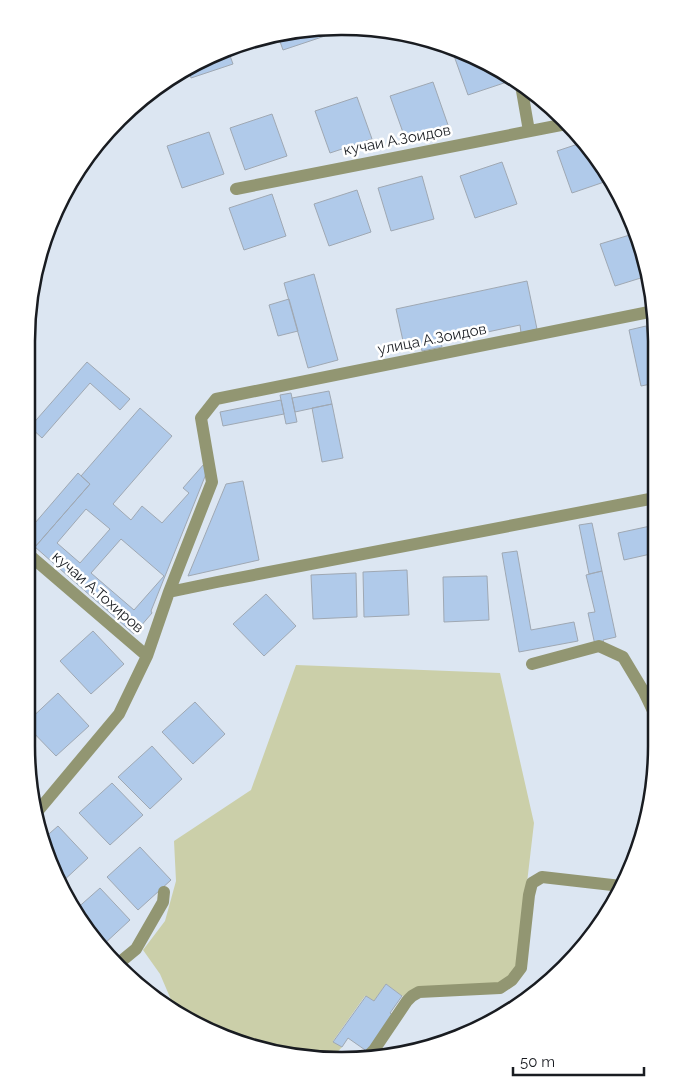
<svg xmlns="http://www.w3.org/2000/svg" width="683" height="1087" font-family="Raleway,sans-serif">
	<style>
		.green { fill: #cbcfa9 }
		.building { fill: #b0caea; stroke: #9fa8b3; fill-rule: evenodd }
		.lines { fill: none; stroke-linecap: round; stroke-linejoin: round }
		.minor { stroke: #929672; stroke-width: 12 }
		.labels { text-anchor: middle; stroke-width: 5; stroke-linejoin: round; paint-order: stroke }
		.street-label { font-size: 15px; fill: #191c21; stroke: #fff }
		.rim { fill: none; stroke: #191c21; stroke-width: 2.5 }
	</style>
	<rect width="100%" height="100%" fill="#dce6f2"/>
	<path class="green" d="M296,665L500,673L534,823L517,968L503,984L402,996L386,984L374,1001L365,996L333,1041L342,1047L331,1059L240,1044L175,1009L160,974L143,950L165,921L176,881L174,841L251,790Z"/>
	<path class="building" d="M301,29L323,30L325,36L283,50L278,36Z
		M454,52L509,80L510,81L468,95L453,53Z
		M229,53L233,64L191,78L188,67Z
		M433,82L448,125L405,138L390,96Z
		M357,97L372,139L330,153L315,111Z
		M272,114L287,156L245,170L230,128Z
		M209,132L224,174L182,188L167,146Z
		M584,142L591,149L610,180L572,193L557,151Z
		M502,162L517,204L475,218L460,176Z
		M422,176L434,219L391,231L378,188Z
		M357,190L371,232L329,246L314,204Z
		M272,194L286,236L244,250L229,208Z
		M633,234L644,277L615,286L600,244Z
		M314,274L338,360L308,368L284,283Z
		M527,281L537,329L521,333L520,325L441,342L442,347L422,351L421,346L405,350L396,309Z
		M289,299L298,331L278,336L269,305Z
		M646,326L656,374V383L641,386L629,330Z
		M87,362L130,399L120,410L90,383L42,438L30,427Z
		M329,391L332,404L295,412L292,398Z
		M291,393L297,422L286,424L280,395Z
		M281,400L284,414L223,426L220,412Z
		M332,404L343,458L322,462L312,408Z
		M140,408L172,436L113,504L131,520L142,506L162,523L189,493L183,488L204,464L206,474L151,611L152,613L134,634L35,547L90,484L81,476ZM86,509L110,529L80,563L57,543ZM121,539L164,576L134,610L91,573Z
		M78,473L90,484L35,547L27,540L28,517L35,523Z
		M243,481L259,560L188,576L226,484Z
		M592,523L602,571L589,574L579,525Z
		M655,525V553L624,560L618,533Z
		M517,551L531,630L574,622L578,641L519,652L502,553Z
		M407,570L409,615L364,617L363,572Z
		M602,571L616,637L603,640L604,643L595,645L588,613L595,612L586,575Z
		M356,573L357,617L313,619L311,575Z
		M487,576L489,620L444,622L443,577Z
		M266,594L296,626L264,656L233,624Z
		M93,631L124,664L91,694L60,661Z
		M58,693L89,726L56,756L26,725V723Z
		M195,702L225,734L193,764L162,732Z
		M152,746L182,779L150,809L118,777Z
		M112,783L143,815L110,845L79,813Z
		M58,826L88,858L61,883L43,847L42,840Z
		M140,847L171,880L138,910L107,877Z
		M100,888L130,920L103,945L80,921L74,911Z
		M386,984L402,996L390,1013L394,1016L368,1052L348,1038L342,1047L333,1042L366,996L374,1001Z"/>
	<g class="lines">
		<path class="minor" d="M521,85L529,131
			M236,189L566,124
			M27,553L147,656
			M169,592L212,482L201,418L216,399L654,311
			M532,664L599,646L623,657L644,692L654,713
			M37,812L119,714L147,656L169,592L217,582L655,498
			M119,963L136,949L163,902L164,892
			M353,1059L369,1055L374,1050L407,1001L412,996L419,992L500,988L512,980L521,968L529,895L532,883L542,877L621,886"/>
	</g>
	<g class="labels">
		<g class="street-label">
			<text transform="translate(397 140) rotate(-11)" y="5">кучаи А.Зоидов</text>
			<text transform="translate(432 339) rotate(-11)" y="5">улица А.Зоидов</text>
			<text transform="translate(98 592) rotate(41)" y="5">кучаи А.Тохиров</text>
		</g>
	</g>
	<path d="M0 0H683V1087H0ZM341 35H342A306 306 0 0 1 648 341V746A306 306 0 0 1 342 1052H341A306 306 0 0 1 35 746V341A306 306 0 0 1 341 35Z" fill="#fff" fill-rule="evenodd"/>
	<path class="rim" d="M341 35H342A306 306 0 0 1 648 341V746A306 306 0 0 1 342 1052H341A306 306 0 0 1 35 746V341A306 306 0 0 1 341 35Z"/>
	<path d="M513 1067v8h131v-8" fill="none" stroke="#191c21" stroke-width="2.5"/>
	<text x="520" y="1067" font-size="15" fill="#191c21" stroke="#ffffff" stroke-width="4" paint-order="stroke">50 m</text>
</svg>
